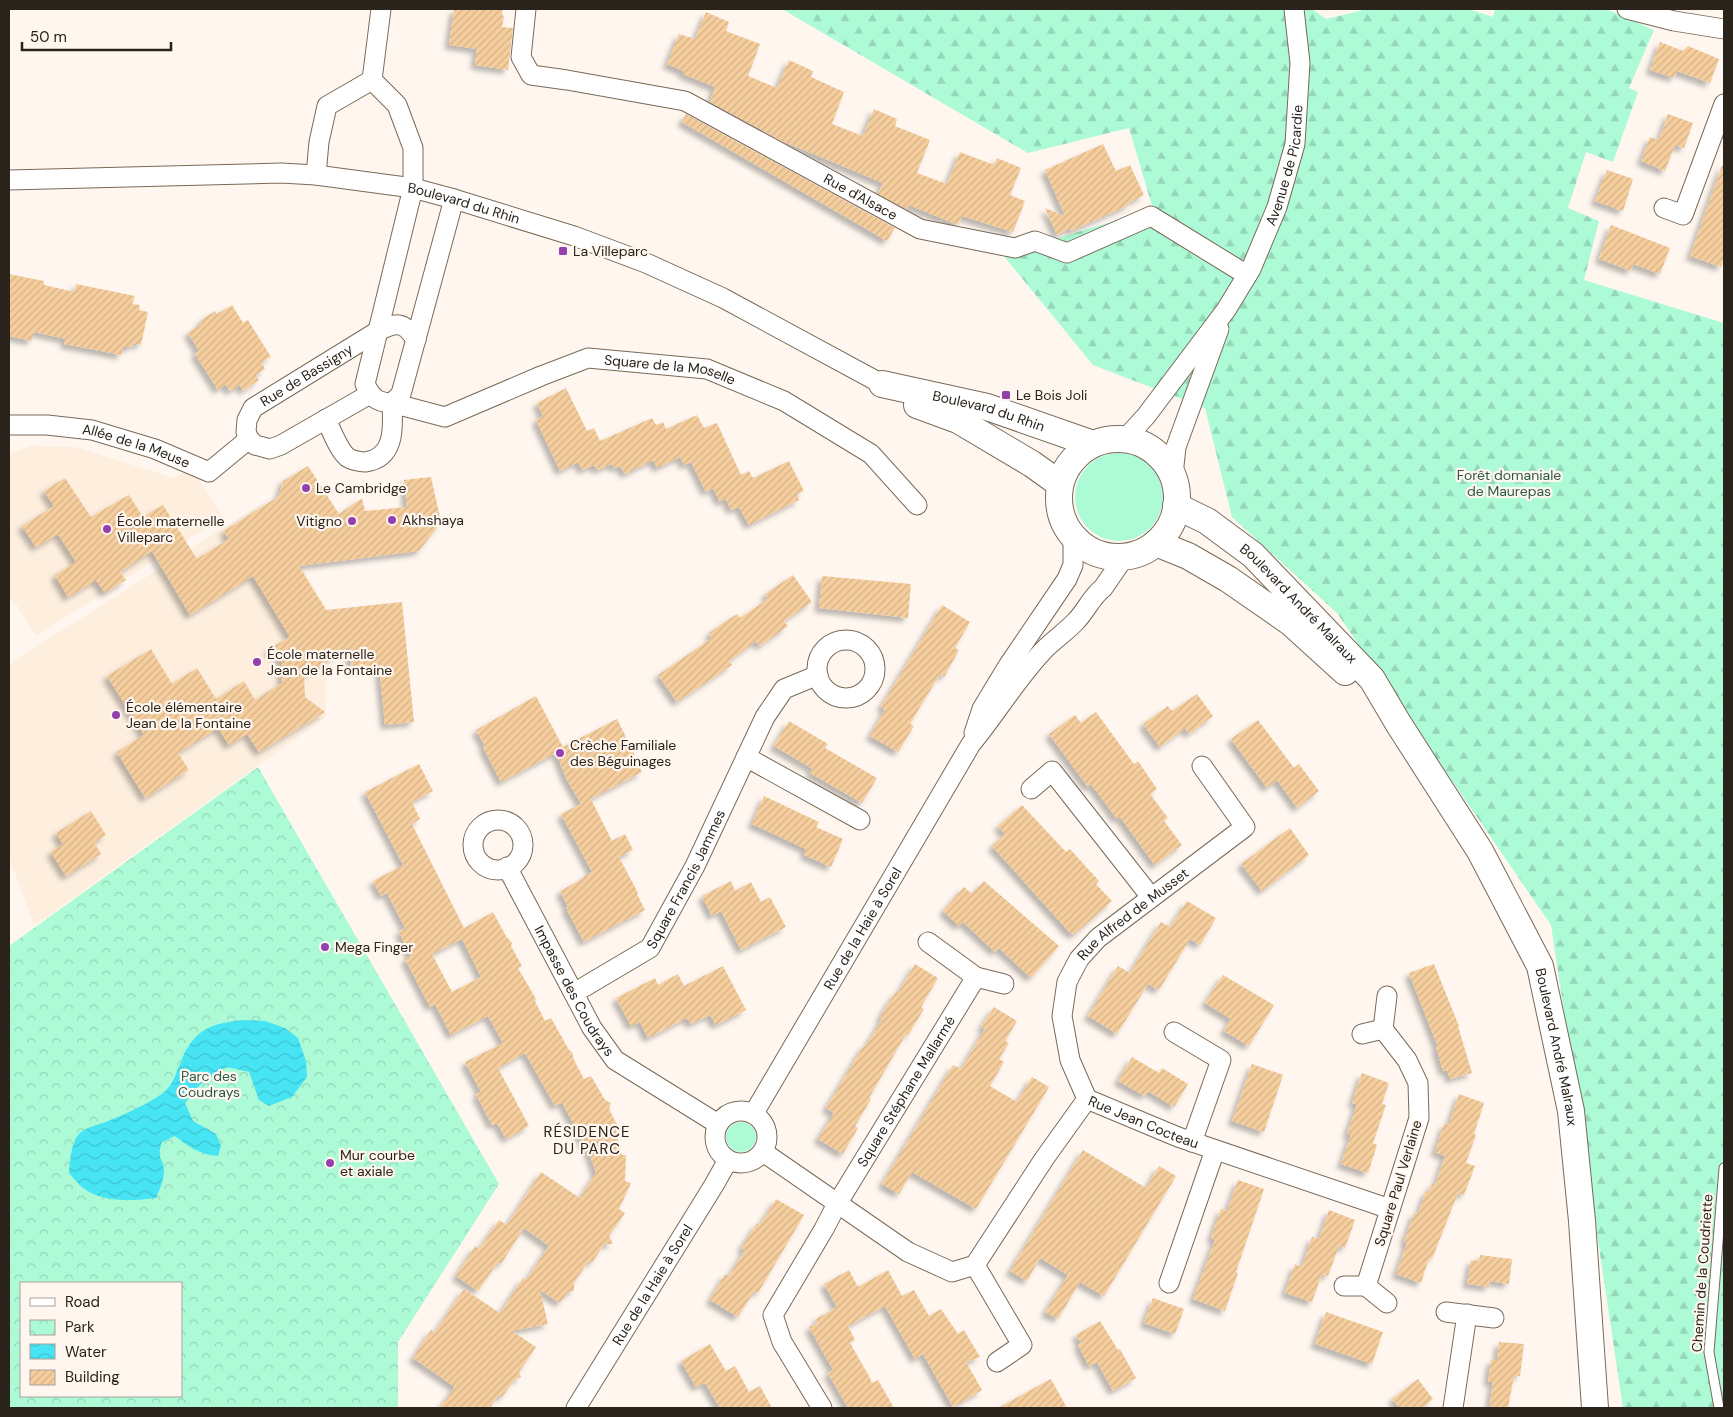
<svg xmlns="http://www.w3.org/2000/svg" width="1733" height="1417" font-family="'DM Sans',sans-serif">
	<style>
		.built { fill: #fdeede }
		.grass { fill: #acfad6 }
		.forest { fill: url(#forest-firs) }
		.park { fill: url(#park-crowns); fill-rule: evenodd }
		.water { fill: url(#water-waves) }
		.building { fill: url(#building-hatch); fill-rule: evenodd; filter: url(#shadow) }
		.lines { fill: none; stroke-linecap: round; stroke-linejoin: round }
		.lane-casing { stroke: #7a6957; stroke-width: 11 }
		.street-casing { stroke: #7a6957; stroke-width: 21 }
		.secondary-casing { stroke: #7a6957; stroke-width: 28 }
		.lane { stroke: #fff; stroke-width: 9 }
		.street { stroke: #fff; stroke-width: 19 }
		.secondary { stroke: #fff; stroke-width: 26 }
		.poi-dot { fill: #943fac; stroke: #fff7ef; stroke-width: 2 }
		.labels { text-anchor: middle; stroke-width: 4.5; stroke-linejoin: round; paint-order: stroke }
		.street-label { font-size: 14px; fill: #2a231b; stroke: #fff7ef }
		.poi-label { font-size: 14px; fill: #2a231b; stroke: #fff7ef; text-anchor: start }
		.park-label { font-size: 14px; fill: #2c5b47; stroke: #fff7ef }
		.neighbourhood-label { font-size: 15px; letter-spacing: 1px; fill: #2a231b; stroke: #fff7ef }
	</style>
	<defs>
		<pattern id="forest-firs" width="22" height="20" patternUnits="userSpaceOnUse" patternTransform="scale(1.25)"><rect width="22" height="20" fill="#acfad6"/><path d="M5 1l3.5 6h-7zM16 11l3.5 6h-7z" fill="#94d6b7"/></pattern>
		<pattern id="park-crowns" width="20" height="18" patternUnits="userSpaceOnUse" patternTransform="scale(1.25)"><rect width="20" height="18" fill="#acfad6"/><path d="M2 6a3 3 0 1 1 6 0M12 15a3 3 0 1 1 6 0" fill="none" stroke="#94d6b7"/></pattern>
		<pattern id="water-waves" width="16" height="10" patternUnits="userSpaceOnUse" patternTransform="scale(1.25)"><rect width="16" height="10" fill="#47e4f4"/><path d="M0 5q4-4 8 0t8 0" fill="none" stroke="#3ec3d1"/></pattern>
		<pattern id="building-hatch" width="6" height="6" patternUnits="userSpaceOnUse" patternTransform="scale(1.25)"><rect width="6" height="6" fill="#f6ce9e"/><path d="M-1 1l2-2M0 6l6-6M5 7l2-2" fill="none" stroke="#d3b188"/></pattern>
		<filter id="shadow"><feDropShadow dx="-4.5" dy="4.5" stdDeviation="2.5" flood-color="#0004"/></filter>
	</defs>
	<rect width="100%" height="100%" fill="#fff7ef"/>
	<path class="built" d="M31,446L76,447L174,478L191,468L223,517L36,636L16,604L9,599V454Z
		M263,503L326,607V717L34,926L9,856V664Z"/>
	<path class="grass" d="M1075 497a44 44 0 1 1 88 0a44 44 0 1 1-88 0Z
		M726 1137a15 15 0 1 1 30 0a15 15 0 1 1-30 0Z"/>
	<path class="forest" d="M782,9H1312L1326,19L1368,9H1468L1493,17L1495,9H1606L1654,30L1629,88L1638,92L1613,162L1586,152L1568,208L1599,221L1584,280L1724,323V1408H1623L1551,925L1337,613L1232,517L1205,408L1093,365L1003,255L1153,209L1129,128L1028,153Z"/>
	<path class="park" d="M258,767L499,1184L398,1342V1408H9V946ZM21,1283H181V1396H21Z"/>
	<path class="water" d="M245,1020L265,1021L285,1028L298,1038L306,1061L307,1077L292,1097L269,1106L259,1100L249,1072L227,1067L200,1085L185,1103L193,1121L216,1134L221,1146L218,1156C200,1155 188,1146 175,1136L162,1142C156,1160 163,1156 164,1170C164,1180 160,1189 156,1198C133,1201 103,1203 83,1188C78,1184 74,1178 69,1173C70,1162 71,1141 80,1133C88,1126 99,1125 108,1121C127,1113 147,1105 163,1093C173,1085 175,1075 180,1064C193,1029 211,1023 245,1020Z"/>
	<path class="building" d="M454,9H503L502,15L504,16L502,27L513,28L508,70L475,65L477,49L449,45Z
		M706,12L729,22L726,31L760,44L748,76L777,88L789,60L813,71L811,77L844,92L832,124L863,136L874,109L897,119L895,126L930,140L917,173L947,184L960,152L994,165L997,158L1021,168L1010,195L1025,201L1013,232L962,216L958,225L909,205L906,209L878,194L883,183L782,141L710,102L715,87L683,74V71L667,64L679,34L695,39Z
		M1660,42L1683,51L1688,46L1719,59L1710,83L1677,71L1674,78L1650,70Z
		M686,114L895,228L887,241L682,122Z
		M1668,114L1693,123L1684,148L1675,145L1665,171L1641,161L1650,137L1659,140Z
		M1103,144L1116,171L1130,165L1144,195L1128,203L1129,205L1071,231L1070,228L1057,235L1045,208L1065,216L1045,170Z
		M1722,165L1724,166V258L1721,267L1690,256Z
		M1607,170L1633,179L1623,211L1595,201Z
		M1611,225L1670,248L1660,274L1633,264L1631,271L1599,259Z
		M9,274L44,281V285L75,292L76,284L135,296L132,304L140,305L139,310L148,312L141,345L133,343L132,347H123L122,355L64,344L66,339L34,332L32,341L9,336Z
		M232,305L243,323L248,320L271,357L261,362L265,369L256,375L259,380L243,391L240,385L230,391L225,384L218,390L195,354L199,351L188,333L202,323L200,321L215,311L217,314Z
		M566,388L587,431L594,428L600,441L652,418L656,425L663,422L666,429L697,415L704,428L717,423L741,475L749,471L753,478L789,461L804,491L797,494L799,500L749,525L739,507L731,510L726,499L720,502L713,488L706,492L691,462L684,465L680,457L657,468L653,460L625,474L620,466L614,468L612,464L597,470L594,465L582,470L578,462L560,471L536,420L543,416L537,403Z
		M308,466L339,514L362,498L365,511L407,507L404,480L431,477L441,522L419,551L299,566L326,610L402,602L414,722L385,725L379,666L351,669L349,647L304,676L305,697L325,712L259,752L247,734L229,745L218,728L178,753L189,770L145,798L117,752L144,735L107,676L151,649L172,684L197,668L216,699L244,681L255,700L282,683L281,658L267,650L290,637L253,576L190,615L152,551L120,572L126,580L105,593L96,580L68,597L55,575L76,562L58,534L36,547L22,526L54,506L44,491L65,478L91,517L129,495L143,517L163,505L197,559L229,539L224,531L279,496L283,481Z
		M793,575L812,602L784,621L788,626L760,646L756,641L743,651L729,661L732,665L677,702L658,675L712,638L709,633L723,623L737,614L740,618L768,599L765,594Z
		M822,576L911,584L908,618L819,608Z
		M942,605L970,622L955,648L959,650L944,677L940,674L917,712L910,724L914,726L898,752L870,736L885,710L881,707Z
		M1197,694L1213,716L1189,734L1185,728L1160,747L1143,724L1168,706L1172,711Z
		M536,696L563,747L617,719L635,755H633L642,772L581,804L566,778L556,753L501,782L483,747L485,746L476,730Z
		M1096,712L1134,764L1138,761L1157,789L1150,794L1168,818L1164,821L1182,845L1155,865L1120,817L1117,819L1091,784L1088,787L1049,734L1075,715L1081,723Z
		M1258,720L1294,768L1299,764L1319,791L1297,808L1277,780L1267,788L1231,739Z
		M789,721L828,744L825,748L877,778L862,803L810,773L813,769L774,746Z
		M419,764L433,791L412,802L420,819L412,824L464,928L493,912L506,936L512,943L511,946L522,966L518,968L536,999L535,1001L545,1021L551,1018L569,1050L572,1052L574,1060L584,1079L591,1076L605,1100L611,1103L609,1109L620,1130L616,1132L622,1155H626L625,1181L631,1183L619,1209L625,1213L609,1236L613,1244H604L592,1263L589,1260L574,1283V1291L568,1292L560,1303L540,1290L548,1324L512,1331L536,1347L519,1372L521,1377L514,1380L502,1397L498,1395L490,1408H440L455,1387L413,1358L431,1330L435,1332L464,1289L500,1313L523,1278L526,1280L549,1246L524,1228L501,1264L498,1262L478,1291L456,1276L475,1246L479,1249L499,1220L507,1225L541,1172L580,1198L596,1173L587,1147L586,1148L562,1102L555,1106L525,1053L498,1068L529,1126L506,1139L497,1123L492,1125L476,1094L481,1092L465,1062L503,1043L488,1016L451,1035L435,1004L430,1007L405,959L411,956L399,932L405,928L387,893L381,896L373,881L403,865L365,792ZM462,939L481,977L452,992L432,954Z
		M764,796L819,822L816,827L843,839L831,867L804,855L806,849L752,824Z
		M591,799L612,841L625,834L633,850L619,857L638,893L637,894L645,910L584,942L566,908L568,907L560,891L584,878V876L592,872L561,814Z
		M1022,805L1066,852L1070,849L1099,881L1096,884L1112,901L1074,935L1072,932L1071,934L992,846L1005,834L998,826Z
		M91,811L106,835L94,842L101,854L66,876L51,852L63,844L56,833Z
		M1290,828L1309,855L1262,891L1241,864Z
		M731,881L735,891L751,882L761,902L770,897L786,927L741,950L721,911L712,916L702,896Z
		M984,881L1059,946L1031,978L999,948L995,952L963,922L959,926L943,911L964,887L972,894Z
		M1187,901L1216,918L1200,945L1190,939L1159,990L1148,984L1117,1034L1088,1016L1118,966L1130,973L1161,922L1170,927Z
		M915,964L938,978L921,1007L924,1009L908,1035L906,1034L869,1098L871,1099L855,1126L858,1128L843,1154L818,1139L834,1113L826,1108L864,1045L866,1046L882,1019L880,1018L887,1005L896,992L898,993Z
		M1434,964L1459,1026H1458L1472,1073L1450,1079L1447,1070L1443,1071L1436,1047H1438L1409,973Z
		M723,966L746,1010L716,1025L710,1015L691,1024L687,1018L648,1038L640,1022L631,1026L616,998L655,978L658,985L678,974L684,986Z
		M1223,975L1274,1005L1249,1046L1224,1031L1231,1019L1205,1003Z
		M994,1007L1017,1021L1005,1041L1009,1043L999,1059L1004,1062L990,1086L1017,1102L1032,1077L1049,1087L976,1209L912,1172L899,1194L882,1184L953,1065L961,1069L985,1029L981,1027Z
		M1132,1057L1159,1073L1162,1068L1188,1084L1174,1107L1148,1091L1145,1096L1118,1081Z
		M1252,1064L1283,1075L1264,1132L1232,1121Z
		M1362,1073L1389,1083L1382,1104L1386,1105L1373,1143L1377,1145L1368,1173L1341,1164L1351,1135L1347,1134L1357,1104L1352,1103Z
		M1459,1094L1484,1103L1474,1134L1476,1135L1466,1163L1475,1166L1464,1195L1458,1193L1432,1259L1429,1258L1421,1283L1396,1274L1407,1243L1404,1242L1414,1213L1418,1214L1426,1191L1429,1192L1432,1184L1435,1185L1445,1156L1435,1152L1444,1124L1449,1125Z
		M1083,1150L1146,1188L1159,1166L1176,1176L1104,1296L1080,1282L1058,1319L1045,1312L1068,1275L1040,1258L1027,1281L1010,1271Z
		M1238,1180L1264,1189L1236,1272L1238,1273L1225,1311L1193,1299L1215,1240L1211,1238L1221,1209L1227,1211Z
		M776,1199L804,1215L758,1293L754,1291L738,1317L710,1300L725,1274L729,1276L745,1250L741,1248L757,1223L760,1225Z
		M1329,1210L1355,1220L1345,1248L1339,1246L1328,1276L1322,1274L1312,1302L1285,1293L1295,1264L1302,1267L1312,1237L1319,1239Z
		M1480,1255L1512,1259L1509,1284L1490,1281L1489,1287L1467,1284L1471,1260L1479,1261Z
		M849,1270L858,1287L888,1270L902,1296L914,1290L929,1316L941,1309L958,1334L964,1330L980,1357L966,1362L982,1390L953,1407L923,1354L915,1359L885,1306L848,1326L855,1340L850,1343L869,1376L872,1383L878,1380L894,1408H848L828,1373L833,1370L809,1327L818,1323L816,1319L837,1307L824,1284Z
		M1153,1298L1184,1309L1175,1334L1144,1323Z
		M1326,1312L1383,1332L1372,1364L1315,1344Z
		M1100,1321L1118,1350L1120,1349L1136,1378L1113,1391L1097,1362L1089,1366L1078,1345L1081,1343L1076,1335Z
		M1499,1342L1524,1344L1520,1376H1514L1508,1408H1489L1493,1382H1488L1491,1360H1497Z
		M710,1344L726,1371L735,1366L749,1392L760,1386L772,1408H720L705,1383L696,1387L681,1361Z
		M1051,1379L1067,1408H998L1038,1386Z
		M1418,1379L1433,1399L1422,1408H1400L1392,1399Z"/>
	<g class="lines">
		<defs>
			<path id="lane" d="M1719,1408L1709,1352L1724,1168"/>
			<g id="street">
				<path id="s1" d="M526,9L521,57L531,75L567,80L685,101L920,229L1015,248L1035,241L1067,253L1151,216L1247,275"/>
				<path d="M1627,9L1674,21L1724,29"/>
				<path d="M372,80L397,105L413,148V188L365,384C372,398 376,402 392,403L401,394L454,199"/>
				<path d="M372,80L381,9"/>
				<path d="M316,175L319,142L327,106L372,80"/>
				<path id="s2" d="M9,180L281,173L316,175L413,188L454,199L574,236L646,263L723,298L882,384"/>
				<path d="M1664,208L1683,215L1724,104"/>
				<path id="s3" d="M370,394L281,445L270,449L255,445L249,439L246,432L247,420L253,408L378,331C397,322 404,321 416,340"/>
				<path id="s4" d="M326,419C331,429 338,449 347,457C351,460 360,462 365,462C396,458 393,426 392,403L445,417L541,376L588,358L707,369L784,401L871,454L917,505"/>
				<path id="s5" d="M9,425H47L92,430L155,449L209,472L249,439"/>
				<path id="s6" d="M1125,439L1146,416L1226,310L1251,269L1277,207L1295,144L1300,63L1294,9"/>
				<path d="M1173,475L1176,447L1219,329"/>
				<circle cx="846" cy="669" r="29"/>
				<path d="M974,733L982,709L1008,666L1067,579L1073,565V537"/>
				<path d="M746,757L860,820"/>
				<path d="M1031,789L1052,771L1151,897"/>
				<circle cx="498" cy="845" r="25"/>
				<path id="s7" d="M507,867L592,1028L615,1060L718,1124"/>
				<path d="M976,977L1004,984"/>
				<path id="s8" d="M574,993L650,948L695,866L765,717L784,689L818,675"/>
				<path d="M1383,1029L1407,1060L1418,1083L1419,1118L1366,1286L1387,1303"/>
				<path d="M1174,1032L1221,1060L1192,1142"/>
				<path d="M1362,1034L1383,1029L1387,996"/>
				<path id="s9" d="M1087,1099L1070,1060L1062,1016L1067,982L1079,959L1098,938L1245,827L1202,766"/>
				<circle cx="741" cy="1137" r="26"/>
				<path id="s10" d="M754,1113L971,744C996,714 1015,681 1042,652C1052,641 1066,632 1076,621C1086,611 1092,596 1103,588L1125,556"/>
				<path id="s11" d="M763,1152L908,1252L952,1272L975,1265L1044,1159L1087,1099L1178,1137L1390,1209"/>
				<path d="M975,1265L1022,1345L997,1362"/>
				<path d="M1169,1283L1215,1150"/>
				<path d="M1344,1286H1366"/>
				<path d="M1446,1312L1494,1318"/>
				<path id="s12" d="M576,1408L714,1185L728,1160"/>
				<path id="s13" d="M822,1408L782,1342L773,1315L824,1229L837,1204L976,977L928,942"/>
				<path d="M1453,1408L1467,1314"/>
			</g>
			<g id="secondary">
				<path id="s14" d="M882,384L987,407L1093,444"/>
				<path d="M917,405L958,420L1032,464L1060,484"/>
				<circle cx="1118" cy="498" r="59"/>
				<path id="s15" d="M1176,506L1207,521L1253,555L1372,679L1398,723L1480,851L1540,966L1571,1111L1582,1221L1595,1408"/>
				<path d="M1156,543L1188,556L1228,579L1290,622L1345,672"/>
			</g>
		</defs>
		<use href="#lane" class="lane-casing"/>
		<use href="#street" class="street-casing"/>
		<use href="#secondary" class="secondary-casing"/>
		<use href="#lane" class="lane"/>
		<use href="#street" class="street"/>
		<use href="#secondary" class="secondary"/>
	</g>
	<g class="poi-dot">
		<rect x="558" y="246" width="10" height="10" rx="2.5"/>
		<rect x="1001" y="390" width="10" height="10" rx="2.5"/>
		<circle cx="306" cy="488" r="5"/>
		<circle cx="392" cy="520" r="5"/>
		<circle cx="352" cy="521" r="5"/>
		<circle cx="107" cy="529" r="5"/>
		<circle cx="257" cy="662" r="5"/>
		<circle cx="116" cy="715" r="5"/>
		<circle cx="560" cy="753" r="5"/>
		<circle cx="325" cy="947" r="5"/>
		<circle cx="330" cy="1163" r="5"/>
	</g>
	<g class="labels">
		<g class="street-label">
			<text dy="5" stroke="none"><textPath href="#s6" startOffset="322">Avenue de Picardie</textPath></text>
			<text dy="5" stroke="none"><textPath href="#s1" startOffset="425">Rue d'Alsace</textPath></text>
			<text dy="5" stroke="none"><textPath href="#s2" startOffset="458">Boulevard du Rhin</textPath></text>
			<text dy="5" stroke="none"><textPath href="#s4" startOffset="428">Square de la Moselle</textPath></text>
			<text dy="5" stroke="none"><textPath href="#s3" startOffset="234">Rue de Bassigny</textPath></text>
			<text dy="5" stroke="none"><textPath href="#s14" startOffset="110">Boulevard du Rhin</textPath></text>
			<text dy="5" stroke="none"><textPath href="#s5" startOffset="130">Allée de la Meuse</textPath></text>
			<text dy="5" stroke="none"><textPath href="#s15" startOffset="158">Boulevard André Malraux</textPath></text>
			<text dy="5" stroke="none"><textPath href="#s8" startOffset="166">Square Francis Jammes</textPath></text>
			<text dy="5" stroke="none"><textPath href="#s9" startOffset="218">Rue Alfred de Musset</textPath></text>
			<text dy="5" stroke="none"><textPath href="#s10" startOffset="214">Rue de la Haie à Sorel</textPath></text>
			<text dy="5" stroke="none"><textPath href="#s7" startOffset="141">Impasse des Coudrays</textPath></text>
			<text dy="5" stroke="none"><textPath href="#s15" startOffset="679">Boulevard André Malraux</textPath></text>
			<text dy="5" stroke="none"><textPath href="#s13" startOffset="366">Square Stéphane Mallarmé</textPath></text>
			<text dy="5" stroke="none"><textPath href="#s11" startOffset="510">Rue Jean Cocteau</textPath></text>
			<text transform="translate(1398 1183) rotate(-73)" y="5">Square Paul Verlaine</text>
			<text transform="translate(1702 1273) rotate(-86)" y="5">Chemin de la Coudriette</text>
			<text dy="5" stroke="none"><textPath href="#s12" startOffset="145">Rue de la Haie à Sorel</textPath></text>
		</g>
		<g class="poi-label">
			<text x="573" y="256">La Villeparc</text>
			<text x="1016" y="400">Le Bois Joli</text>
			<text x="316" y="493">Le Cambridge</text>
			<text x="402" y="525">Akhshaya</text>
			<text x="117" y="526">École maternelle<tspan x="117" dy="16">Villeparc</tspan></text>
			<text x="342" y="526" text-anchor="end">Vitigno</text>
			<text x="267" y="659">École maternelle<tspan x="267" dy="16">Jean de la Fontaine</tspan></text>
			<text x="126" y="712">École élémentaire<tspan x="126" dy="16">Jean de la Fontaine</tspan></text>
			<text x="570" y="750">Crèche Familiale<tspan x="570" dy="16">des Béguinages</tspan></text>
			<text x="335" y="952">Mega Finger</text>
			<text x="340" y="1160">Mur courbe<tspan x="340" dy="16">et axiale</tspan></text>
		</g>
		<g class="park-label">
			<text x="1509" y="480">Forêt domaniale<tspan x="1509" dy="16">de Maurepas</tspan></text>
			<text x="209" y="1081">Parc des<tspan x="209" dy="16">Coudrays</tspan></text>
		</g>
		<g class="neighbourhood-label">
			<text x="587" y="1137">RÉSIDENCE<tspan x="587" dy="17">DU PARC</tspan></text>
		</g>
	</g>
	<rect width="1733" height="1417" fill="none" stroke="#2a231b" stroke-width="20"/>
	<rect x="20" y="1282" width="162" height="115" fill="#fff7ef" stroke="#aaa29a"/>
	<rect x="30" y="1298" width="25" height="8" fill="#ffffff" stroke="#aaa29a"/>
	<text x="65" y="1307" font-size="15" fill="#2a231b">Road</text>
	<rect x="30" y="1320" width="25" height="15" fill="url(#park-crowns)" stroke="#aaa29a"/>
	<text x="65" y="1332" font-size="15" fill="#2a231b">Park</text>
	<rect x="30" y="1344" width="25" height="15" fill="url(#water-waves)" stroke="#aaa29a"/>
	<text x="65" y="1357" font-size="15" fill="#2a231b">Water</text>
	<rect x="30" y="1370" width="25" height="15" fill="url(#building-hatch)" stroke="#aaa29a"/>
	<text x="65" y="1382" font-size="15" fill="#2a231b">Building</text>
	<path d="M22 42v8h149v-8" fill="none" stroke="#2a231b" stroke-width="2.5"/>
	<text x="30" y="42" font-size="15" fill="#2a231b" stroke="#fff7ef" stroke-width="4" paint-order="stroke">50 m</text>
</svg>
